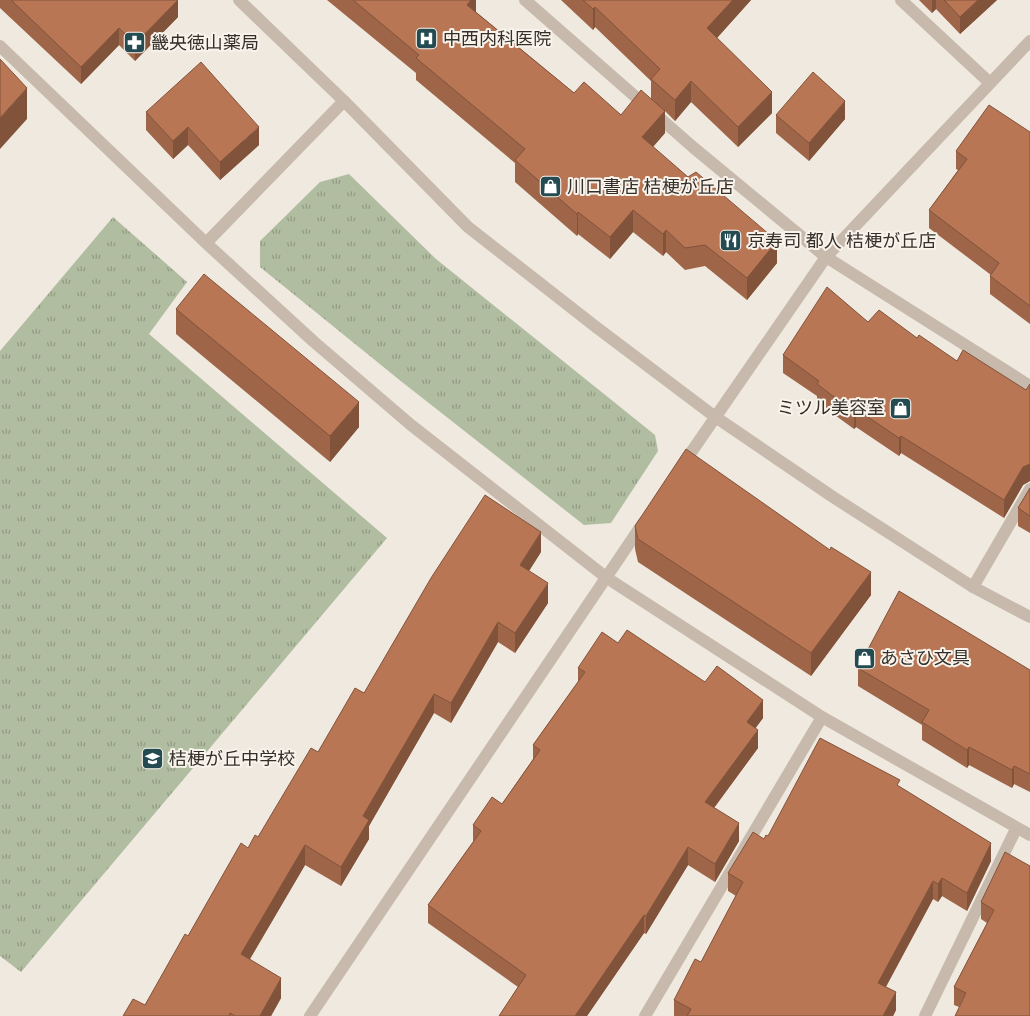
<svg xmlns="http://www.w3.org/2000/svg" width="1030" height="1016" font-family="'Space Grotesk','Noto Sans JP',sans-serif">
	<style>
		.park { fill: url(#park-tufts) }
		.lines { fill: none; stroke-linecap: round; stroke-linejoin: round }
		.minor { stroke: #c7baac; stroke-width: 12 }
		.tertiary { stroke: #c7baac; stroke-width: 12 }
		.wall { fill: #9e6548 }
		.shaded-wall { fill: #81533b }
		.building { fill: #b87654; stroke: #81533b }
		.labels { text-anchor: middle; stroke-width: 4; stroke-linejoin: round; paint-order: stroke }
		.poi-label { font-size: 18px; fill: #352f2a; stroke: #f8f3eb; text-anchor: start }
	</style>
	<defs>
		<pattern id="park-tufts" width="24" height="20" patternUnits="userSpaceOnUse" patternTransform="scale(1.25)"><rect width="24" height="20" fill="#b1bda0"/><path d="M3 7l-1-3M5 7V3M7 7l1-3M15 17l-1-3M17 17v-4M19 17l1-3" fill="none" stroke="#919a83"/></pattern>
	</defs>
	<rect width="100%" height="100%" fill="#f0e9df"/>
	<path class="park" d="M349,174L436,259L655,435L658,451L611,523L584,525L402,382L260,267V241L320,182Z
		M113,217L187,282L149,334L387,538L21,972L0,956V351Z"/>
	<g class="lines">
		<path class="minor" d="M525,0L694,148L826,257L1030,386
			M901,0L990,83
			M0,46L206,243L313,341L411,425L607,578L822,717L1030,835
			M206,243L344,101
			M681,467L826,257L1030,41
			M973,587L1030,489
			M310,1016L643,523
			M645,1016L822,717
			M925,1016L1016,829"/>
		<path class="tertiary" d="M239,0L344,101L468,227L596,327L714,416L833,497L973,587L1030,617"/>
	</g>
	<path class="wall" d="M0,0H178V17L135,61L119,45L81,84L0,8Z
		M327,0H476V12L574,93L621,115L651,100V81L595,27L593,30L561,0H751L717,38L772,113L738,147L691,102L675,121L665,111V133L653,147L777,263L747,300L705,266L685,270L666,252L663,256L633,232L610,259L578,234L577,236L515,182V163L416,80V73Z
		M919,0H997L960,34L936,9L932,13Z
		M146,112L259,145L220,180L188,145L173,159L146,130Z
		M776,115L845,119L809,161L776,133Z
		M1030,132V324L990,294V276L991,275L929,228V210L958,170L956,169V151Z
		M176,309L359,427L330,462L176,334Z
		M868,322L917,338L957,361L1026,390L1030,384V481L1023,485L1004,518L901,453L899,456L856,427L854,429L817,402V396L783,373V355Z
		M1030,488V533L1018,526V508Z
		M635,526L830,550L871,595L811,676L638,562L635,549Z
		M541,552L529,571L548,603L515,653L498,642L451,723L434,713L369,826V839L341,886L305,865L250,959L281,998L271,1016H123L145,1005L188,936L248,848L258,837L318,752L364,693Z
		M618,643L705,682L763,718L755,728L758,748L714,808L739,841L715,882L688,865L646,934L644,933L587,1016H499L518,987L428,923V905L473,842V825L502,804L533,759V745L578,682V668Z
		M858,668L1030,670V792L1014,784L1012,788L969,765L967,768L922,740V725L858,686Z
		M900,787L991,861L967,911L942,896L938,902L933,899L886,987L896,1010L893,1016H674V1000L701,962L736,896L728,891V873L768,836Z
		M1030,866L959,1007L954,1005V987L987,923L981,919V902Z"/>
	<path class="shaded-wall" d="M178,0V17L135,61V44Z
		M471,0H476V16L467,5Z
		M733,0H751L707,49V28Z
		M932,0H936V9L932,13Z
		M978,0H997L960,34V17Z
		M595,7V27L593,30V9Z
		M119,28V45L81,84V67Z
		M691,81V102L675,121V100Z
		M27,88V119L0,149V118Z
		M772,92V113L738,147V127Z
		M845,101V119L809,161V143Z
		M665,111V133L642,159V137Z
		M188,127V145L173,159V141Z
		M259,127V145L220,180V162Z
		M633,210V232L610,259V237Z
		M578,212V234L577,236V214Z
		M666,230V252L663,256V234Z
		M777,241V263L747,300V278Z
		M359,402V427L330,462V436Z
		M856,409V427L854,429V412Z
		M901,436V453L899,456V438Z
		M1030,463V481L1023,485L1004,518V500L1023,467Z
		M541,532V552L520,585V565Z
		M871,572V595L811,676V653Z
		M548,583V603L515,653V633Z
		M498,622V642L451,723V703Z
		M434,694V713L369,826V839L341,886V867L363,816Z
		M763,700V718L747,740V722Z
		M758,730V748L705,820V802Z
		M969,747V765L967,768V750Z
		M1014,766V784L1012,788V770Z
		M739,823V841L715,882V864Z
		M991,843V861L967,911V893Z
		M305,845V865L241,974V954Z
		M688,847V865L646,934V916Z
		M942,878V896L938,902V884Z
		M933,881V899L878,1001V983Z
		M644,915V933L587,1016H575Z
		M281,978V998L271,1016H260Z
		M896,992V1010L893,1016H883Z"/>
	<path class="building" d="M11,0H178L135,44L119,28L81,67Z
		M353,0H471L467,5L574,93L584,82L621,115L641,90L665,111L642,137L688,177L696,172L777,241L747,278L705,245L685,248L666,230L663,234L633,210L610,237L578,212L577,214L515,160L525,149L416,58L419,55Z
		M583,0H733L707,28L772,92L738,127L691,81L675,100L651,79L660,69L595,7L593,9Z
		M944,0H978L960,17Z
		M0,59L27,88L0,118Z
		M201,62L259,127L220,162L188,127L173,141L146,112Z
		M813,72L845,101L809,143L776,115Z
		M989,105L1030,132V306L990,276L999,263L929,210L967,159L956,151Z
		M204,274L359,402L330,436L176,309Z
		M827,287L868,322L879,310L917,338L919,335L957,361L963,350L1026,390L1030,384V464L1023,467L1004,500L901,436L899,438L856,409L854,412L817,384L819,381L783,355Z
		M686,449L830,550L831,547L871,572L811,653L638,539L635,526Z
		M1030,488V516L1018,508Z
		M485,495L541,532L520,565L548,583L515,633L498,622L451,703L434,694L363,816L369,820L341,867L305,845L241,954L281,978L260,1016H235L230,1013L229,1016H123L133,999L145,1005L185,934L188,936L241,843L248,848L255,835L258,837L311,748L318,752L355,688L364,693L431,578Z
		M899,591L1030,670V774L1014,766L1012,770L969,747L967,750L922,722L929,710L858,668Z
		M627,630L705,682L717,666L763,700L747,722L758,730L705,802L739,823L715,864L688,847L646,916L644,915L575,1016H499L526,975L428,905L481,831L473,825L492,797L502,804L540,750L533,745L585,672L578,668L602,632L618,643Z
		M820,738L900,780L897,785L991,843L967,893L942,878L938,884L933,881L878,983L896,992L883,1016H687L691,1009L674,1000L695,959L701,962L743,882L728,873L753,832L764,839L766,835L768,836Z
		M1005,852L1030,866V1016H955L966,993L954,987L994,910L981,902Z"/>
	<defs>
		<symbol id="hospital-square" viewBox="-11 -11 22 22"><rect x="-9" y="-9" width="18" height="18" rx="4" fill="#244b52" stroke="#f8f3eb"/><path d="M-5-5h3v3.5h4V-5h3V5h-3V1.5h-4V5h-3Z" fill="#fff"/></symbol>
		<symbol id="pharmacy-square" viewBox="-11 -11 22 22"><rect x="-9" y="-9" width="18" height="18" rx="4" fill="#244b52" stroke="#f8f3eb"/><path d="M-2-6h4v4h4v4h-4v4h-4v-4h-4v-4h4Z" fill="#fff"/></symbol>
		<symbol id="shop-square" viewBox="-11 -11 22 22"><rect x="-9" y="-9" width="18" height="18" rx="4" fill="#244b52" stroke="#f8f3eb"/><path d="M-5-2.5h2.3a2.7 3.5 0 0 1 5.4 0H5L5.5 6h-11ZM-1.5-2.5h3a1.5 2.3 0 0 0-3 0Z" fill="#fff"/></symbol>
		<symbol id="restaurant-square" viewBox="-11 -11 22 22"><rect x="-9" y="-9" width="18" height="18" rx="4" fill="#244b52" stroke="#f8f3eb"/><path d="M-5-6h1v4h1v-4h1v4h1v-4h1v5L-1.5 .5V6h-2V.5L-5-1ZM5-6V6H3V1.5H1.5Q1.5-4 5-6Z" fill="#fff"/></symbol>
		<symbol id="school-square" viewBox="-11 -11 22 22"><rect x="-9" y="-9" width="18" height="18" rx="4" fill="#244b52" stroke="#f8f3eb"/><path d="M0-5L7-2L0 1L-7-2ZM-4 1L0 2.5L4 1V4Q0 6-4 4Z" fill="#fff"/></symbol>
	</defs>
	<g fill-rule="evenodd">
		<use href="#hospital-square" x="414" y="26" width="25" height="25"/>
		<use href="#pharmacy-square" x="122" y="30" width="25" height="25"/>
		<use href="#shop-square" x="538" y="174" width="25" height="25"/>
		<use href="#restaurant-square" x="718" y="228" width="25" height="25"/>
		<use href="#shop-square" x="888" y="396" width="25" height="25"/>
		<use href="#shop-square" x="852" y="646" width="25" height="25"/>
		<use href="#school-square" x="140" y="746" width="25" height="25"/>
	</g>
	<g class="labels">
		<g class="poi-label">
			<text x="443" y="45">中西内科医院</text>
			<text x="151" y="49">畿央徳山薬局</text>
			<text x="567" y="193">川口書店 桔梗が丘店</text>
			<text x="747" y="247">京寿司 都人 桔梗が丘店</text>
			<text x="885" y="414" text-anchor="end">ミツル美容室</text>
			<text x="880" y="664">あさひ文具</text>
			<text x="169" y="765">桔梗が丘中学校</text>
		</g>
	</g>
</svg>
